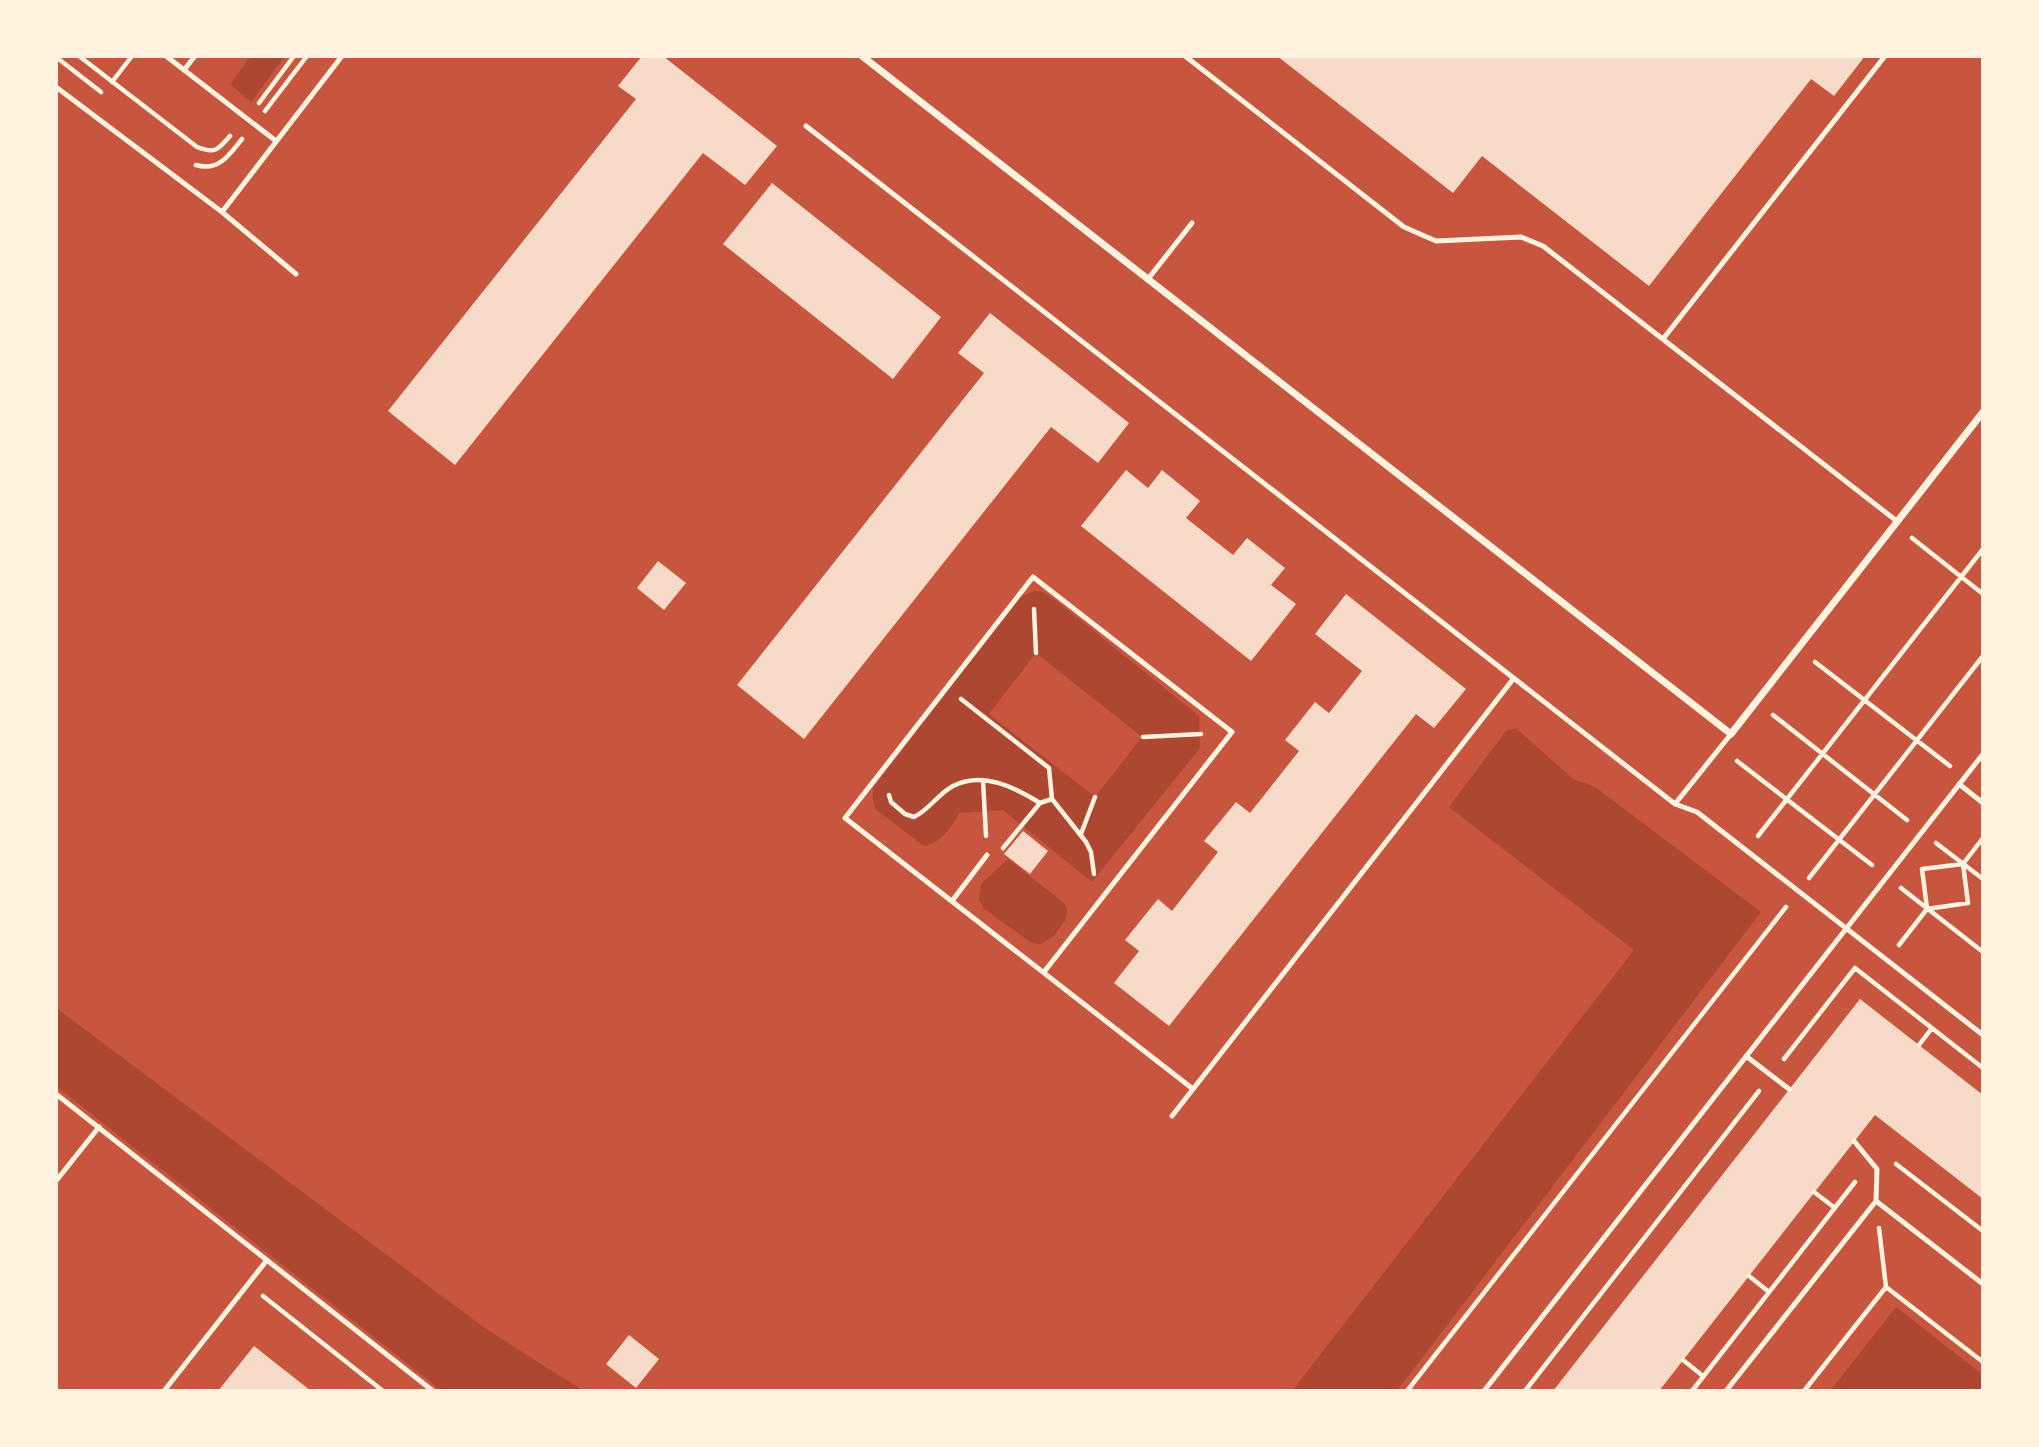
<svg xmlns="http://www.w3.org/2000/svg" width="2039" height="1447" font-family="'Alegreya Sans',sans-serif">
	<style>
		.green { fill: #ae4732; fill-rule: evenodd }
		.building { fill: #f7dbc8 }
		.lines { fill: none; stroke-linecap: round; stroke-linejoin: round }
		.path { stroke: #fff3e0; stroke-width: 4.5 }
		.service { stroke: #fff3e0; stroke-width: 5 }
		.minor { stroke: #fff3e0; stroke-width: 7 }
	</style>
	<rect width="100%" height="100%" fill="#c8553d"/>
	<path class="green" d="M251,56H285L251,102L230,84Z
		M1034,591L1043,592L1059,603L1199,716L1200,748L1092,882L1003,810L959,813C951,828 942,842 924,846L875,809L873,799V788L1020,597ZM1036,653L1142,737L1095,797L989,714Z
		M1516,728L1573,779L1595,787L1761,912L1397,1391H1292L1634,950L1449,807L1506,731Z
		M1008,859L1064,903L1067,909L1066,919L1054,936L1041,944L1032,943L984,909L979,899L981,884Z
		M56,1008L486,1329L584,1391H442L56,1086Z
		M1896,1307L1983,1375V1391H1830Z"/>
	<path class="building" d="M642,56H663L777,146L745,185L703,153L455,465L388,411L636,99L618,86Z
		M1277,56H1865L1834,96L1811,79L1649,286L1482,156L1453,193Z
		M772,183L941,317L893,379L723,244Z
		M990,313L1129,423L1098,463L1051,427L804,739L737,685L984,373L958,353Z
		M1126,470L1148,488L1162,470L1200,501L1186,518L1233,555L1247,538L1285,568L1271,585L1296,604L1251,661L1081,526Z
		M658,561L686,583L664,610L637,588Z
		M1346,594L1466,689L1434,728L1416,714L1169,1026L1114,983L1139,951L1125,940L1158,899L1172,911L1218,852L1204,841L1236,802L1250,813L1299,751L1285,740L1315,702L1329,713L1362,671L1315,634Z
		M1023,831L1048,851L1030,874L1004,854Z
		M1860,999L1983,1095V1199L1875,1115L1659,1391H1553Z
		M629,1335L659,1359L636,1388L606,1364Z
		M254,1346L311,1391H218Z"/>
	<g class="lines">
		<path class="path" d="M79,56L197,147C215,154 218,150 230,136
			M56,57L101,92
			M112,82L132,56
			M259,103L294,56
			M265,111L307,56
			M196,165C219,172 229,155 242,139
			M1912,538L1983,594
			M1034,609L1036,653
			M1815,662L1950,766
			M961,699L1049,768L1052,799
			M1773,715L1907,820
			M1143,737L1201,734
			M1737,761L1872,865
			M983,780L986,836
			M889,795L891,802L905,814L914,817C929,810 938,794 953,786C983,771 1014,787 1040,803L1052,799L1086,842L1091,852L1094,874
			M1081,834L1095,797
			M1758,836L1983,549
			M1936,843L1983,879
			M1003,848L1040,803
			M1963,864L1983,838
			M1809,878L1983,656
			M1901,888L1983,952
			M1899,945L1927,909L1968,903L1963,864L1922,869L1927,908
			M1919,1045L1932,1028
			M1784,1059L1855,968L1983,1068
			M1896,1164L1983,1231
			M1814,1192L1835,1208
			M1879,1228L1886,1287
			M1749,1276L1769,1292
			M263,1296L383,1391
			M1683,1360L1703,1376
			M1407,1391L1786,907
			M1525,1391L1759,1091
			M1692,1391L1855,1182
			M1804,1391L1886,1287L1983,1362"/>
		<path class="service" d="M166,56L276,141
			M1185,56L1404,227L1436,241L1521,237L1543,246L1898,522
			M184,70L195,56
			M56,87L222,212L342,56
			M806,126L1675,804
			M222,212L296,274
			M1148,279L1192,223
			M1663,339L1885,56
			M1731,734L1675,804L1697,812L1983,1035
			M1959,784L1983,803
			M952,901L987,855
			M1044,972L1232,732L1033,577L845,818L1193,1089
			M1746,1056L1789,1089
			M56,1094L433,1391
			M1172,1116L1514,678
			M56,1181L99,1127
			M1876,1201L1983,1284
			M164,1391L267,1260
			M1484,1391L1983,754
			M1726,1391L1876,1201L1877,1169L1854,1141"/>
		<path class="minor" d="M862,56L1731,734L1983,412"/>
	</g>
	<rect width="2039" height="1447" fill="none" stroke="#fff3e0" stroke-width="116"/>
</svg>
